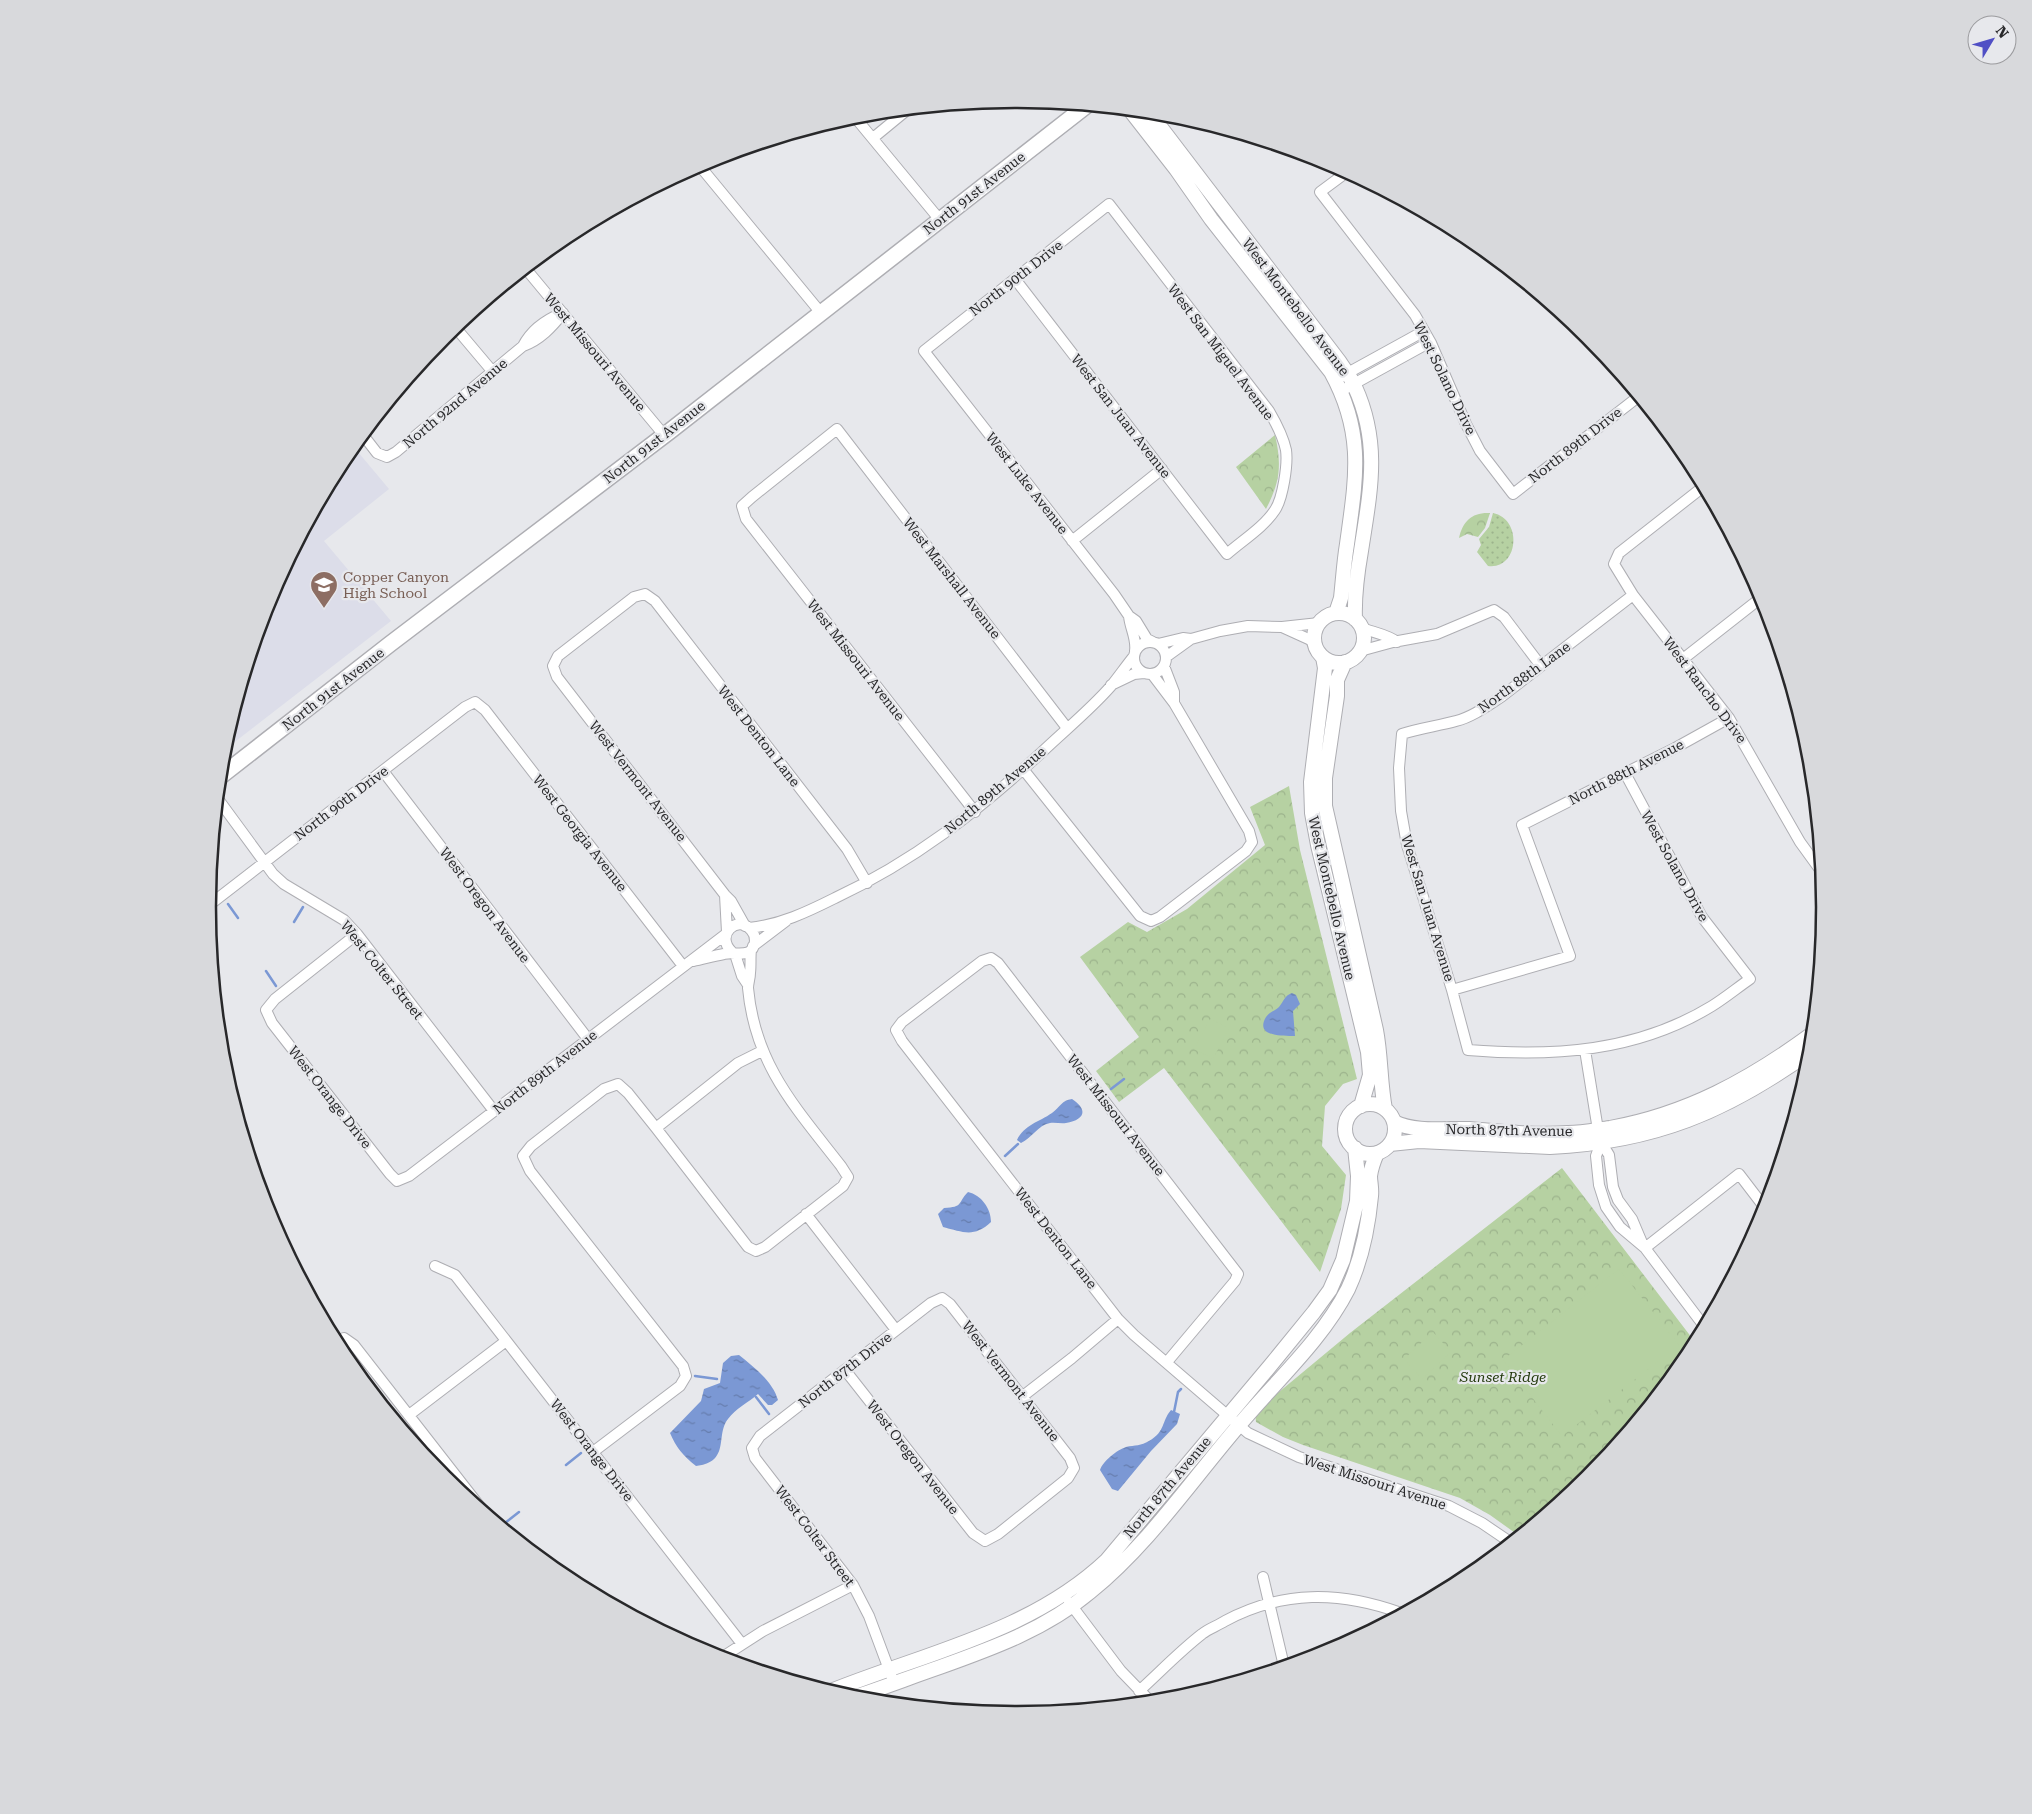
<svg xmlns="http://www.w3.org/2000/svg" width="2032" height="1814" font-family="'Roboto Serif',serif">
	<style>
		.built { fill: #dcdde9 }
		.grass { fill: url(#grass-dots) }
		.park { fill: url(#park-crowns) }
		.pitch { fill: #b6d1a2 }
		.water { fill: url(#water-ripples) }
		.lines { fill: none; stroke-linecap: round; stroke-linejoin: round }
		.stream { stroke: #7b98d4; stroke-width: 2.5 }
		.minor-casing { stroke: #aeaeb3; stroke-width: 12 }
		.tertiary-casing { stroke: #aeaeb3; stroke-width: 16 }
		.secondary-casing { stroke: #aeaeb3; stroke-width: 18 }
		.minor { stroke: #fff; stroke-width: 10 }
		.tertiary { stroke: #fff; stroke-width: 14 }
		.secondary { stroke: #fff; stroke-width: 15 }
		.labels { text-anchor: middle; stroke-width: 4.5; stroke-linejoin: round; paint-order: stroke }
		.street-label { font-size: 14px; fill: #28282a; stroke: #e7e8ec }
		.education-label { font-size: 14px; fill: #785e54; stroke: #e7e8ec; text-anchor: start }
		.park-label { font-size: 14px; font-style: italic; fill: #243a0d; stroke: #e7e8ec }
		.rim { fill: none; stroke: #28282a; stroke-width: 2.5 }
	</style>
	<defs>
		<pattern id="grass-dots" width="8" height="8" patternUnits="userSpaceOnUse" patternTransform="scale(1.25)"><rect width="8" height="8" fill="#b6d1a2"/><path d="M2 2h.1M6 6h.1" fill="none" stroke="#9cb38c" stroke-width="1.8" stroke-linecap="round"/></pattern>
		<pattern id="park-crowns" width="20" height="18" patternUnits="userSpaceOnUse" patternTransform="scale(1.25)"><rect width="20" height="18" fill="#b6d1a2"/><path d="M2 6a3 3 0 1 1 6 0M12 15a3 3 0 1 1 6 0" fill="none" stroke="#9cb38c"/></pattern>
		<pattern id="water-ripples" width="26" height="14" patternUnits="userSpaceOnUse" patternTransform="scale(1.25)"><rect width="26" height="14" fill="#7b98d4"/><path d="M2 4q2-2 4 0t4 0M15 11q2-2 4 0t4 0" fill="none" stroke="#657cac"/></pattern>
	</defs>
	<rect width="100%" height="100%" fill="#e7e8ec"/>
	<path class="built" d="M353,446L389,489L324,541L391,621L223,751L269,597L344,458Z"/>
	<path class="grass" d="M1493,513C1523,519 1519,570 1488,566L1477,552L1481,545L1479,539L1489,527Z"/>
	<path class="park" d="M1275,435C1282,465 1280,482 1266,509L1236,467Z
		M1490,513L1485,528L1478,537L1467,534L1459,538C1463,521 1472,512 1490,513Z
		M1289,786L1300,850L1357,1079L1343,1084L1325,1106L1322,1146L1346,1175L1341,1209L1320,1272L1164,1068L1119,1102L1096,1071L1139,1037L1080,957L1128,922L1147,932L1187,909L1265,845L1250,807Z
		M1562,1168L1695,1342L1688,1356L1587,1479L1518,1535L1490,1515L1460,1498L1303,1445L1283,1437L1256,1422L1255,1412L1350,1333Z"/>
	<path class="pitch" d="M1210,1019L1229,1028L1213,1059L1194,1049Z
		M1619,1269L1679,1345L1562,1436L1503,1360Z
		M1433,1332L1451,1352L1422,1379L1404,1359Z"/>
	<path class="water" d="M1292,993L1296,995L1300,1004L1293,1011L1295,1036C1284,1036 1254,1037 1266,1017C1269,1012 1275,1011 1279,1007C1284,1001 1284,996 1292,993Z
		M1072,1099C1089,1110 1084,1120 1066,1123C1061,1124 1055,1122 1050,1123C1038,1125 1032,1138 1021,1143L1017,1140C1024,1125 1039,1122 1052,1113C1060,1107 1062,1100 1072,1099Z
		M968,1192C981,1195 991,1208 991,1222C974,1238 963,1232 943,1227L938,1214L944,1208C964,1207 957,1203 968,1192Z
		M739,1355C754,1367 773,1382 778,1400L772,1405H768L758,1394C749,1402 735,1409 728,1419C715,1435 731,1462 696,1466C683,1456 676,1447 670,1433L701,1401L704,1389L720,1383L723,1363L731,1356Z
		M1171,1410L1180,1414L1177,1424L1151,1451L1118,1491L1112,1489L1100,1470C1103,1461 1117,1450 1126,1447C1135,1445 1141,1446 1149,1441C1166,1431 1161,1422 1171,1410Z"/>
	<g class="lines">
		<path class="stream" d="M228,904L238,918
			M294,922L303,907
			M266,971L276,986
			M1111,1089L1124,1079
			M1005,1156L1018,1144
			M695,1376L717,1379
			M756,1397L769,1414
			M1174,1412L1178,1392L1181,1389
			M566,1465L581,1453
			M505,1523L519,1512"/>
		<defs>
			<path id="minor" d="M854,116L940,220
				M873,138L907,110
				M699,165L821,313
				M1347,172L1320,192L1415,315L1431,343L1466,424L1480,451L1513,494L1638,397
				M526,269L664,435
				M1015,279L1227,554C1243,540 1264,527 1275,510C1283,498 1288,464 1286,450C1283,436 1276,423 1269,411L1109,204L924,351L1114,594L1129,616L1136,621L1147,639L1153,642
				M455,327L493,372
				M523,346C531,330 545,320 562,313
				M1335,380L1424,331
				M1341,391L1430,342
				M363,435L377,453L387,457L396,452L523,346C540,340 552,327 563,313
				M1703,487L1619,553L1614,564L1633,595L1729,718L1800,842L1821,871
				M1072,541L1162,469
				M1129,616C1130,628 1137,639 1135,651
				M1282,627L1315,642
				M1362,628C1372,632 1389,635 1397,642
				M1134 658a16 16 0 1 1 32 0a16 16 0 1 1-32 0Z
				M1158,644L1183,638L1191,639L1220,631L1248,626L1282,627L1319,623
				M1360,651L1393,642L1437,634L1494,610L1504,617L1541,666
				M1166,657L1191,639
				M1683,659L1762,597
				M1164,666L1174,692V703
				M1111,685L1134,674L1144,673
				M1023,769L1140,916L1151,921L1160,917L1246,851L1252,842L1249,831L1174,703L1152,674
				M383,771L588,1039
				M1625,773L1702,917L1750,979C1737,988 1725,998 1712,1006C1637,1052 1553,1057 1468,1050L1452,990L1407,845L1401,811L1399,768L1402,734C1420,728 1438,726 1456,721C1472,717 1487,706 1501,697L1633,595
				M218,799L273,874L284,884L344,920L357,934L494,1111
				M975,812L746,519L742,506L752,497L837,429L1067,728
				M725,895L727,932
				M208,906L465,707L475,702L485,710L683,966
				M745,926L731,901L725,895L557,677L553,666L558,656L634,597L645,594L655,601L847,849L867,883
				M749,928C780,925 807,912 835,898C914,861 978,811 1042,752C1065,730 1090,710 1111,686C1119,676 1126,666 1134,656
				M357,934L275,999L266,1010L272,1023L390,1174L397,1181L409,1176L726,934
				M753,946L786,921
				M735,954L742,976L748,985
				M693,961C703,959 713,956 724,954C735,951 753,960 755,941C755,937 754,933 751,930C738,914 714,935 732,952
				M1452,990L1570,956L1522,825L1675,748L1729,718
				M1585,1050L1598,1130L1601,1142L1609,1155L1613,1187L1618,1200L1632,1219L1643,1245
				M656,1128L738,1063L762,1051
				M1601,1142L1596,1156L1599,1185L1606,1207L1620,1227L1645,1248L1704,1326
				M806,1214L896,1330
				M1645,1248L1739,1174L1765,1208
				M435,1266L455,1275L742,1644
				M336,1341L344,1338L354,1345L481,1508
				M1167,1362L1235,1281L1238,1274L998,963L991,958L982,961L902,1022L896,1030L902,1041L1118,1319L1134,1335L1248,1433L1299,1457L1449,1506L1482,1523L1510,1542
				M845,1370L973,1533L985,1541L998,1534L1068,1478L1074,1468L1070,1458L950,1304L942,1298L931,1303L760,1436L752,1448L755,1458L853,1585L869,1616L894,1683
				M1023,1396L1072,1358L1118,1319
				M409,1415L506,1341
				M593,1452L680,1386L686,1376L683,1366L530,1171L523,1156L531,1146L604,1089L618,1084L628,1093L656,1128L748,1247L756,1251L765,1247L843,1186L848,1177L841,1166C796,1108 755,1065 748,988C748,983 750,978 750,973C751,965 750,957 751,950
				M1263,1577L1284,1666
				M1069,1602L1121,1671L1151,1702
				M721,1658L763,1631L853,1585
				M1139,1691C1160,1672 1180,1651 1202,1634C1208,1629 1217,1626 1225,1621C1283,1590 1340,1591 1401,1613"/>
			<path id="tertiary" d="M1130,110L1176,169L1211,219L1331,372C1365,434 1356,478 1347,544C1344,562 1343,580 1341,598L1336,613
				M1149,112L1339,361C1344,369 1351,377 1355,387C1381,444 1370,492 1361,551C1357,574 1354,596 1355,619
				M1314 638a25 25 0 1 1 50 0a25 25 0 1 1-50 0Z
				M1323,657L1325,668L1311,782L1312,813L1318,845L1368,1052L1370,1075L1361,1106
				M1345,662L1337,680V696L1325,778V806L1376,1030C1381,1056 1380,1083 1385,1109
				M1345 1129a25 25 0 1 1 50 0a25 25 0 1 1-50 0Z
				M1394,1122C1417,1133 1445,1128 1469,1129C1502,1132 1535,1135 1568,1133C1582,1133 1596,1130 1610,1128C1687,1114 1749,1080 1812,1034
				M1390,1144L1419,1141L1550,1147C1654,1142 1726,1112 1810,1052
				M831,1691C925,1653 1031,1632 1107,1560L1270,1366L1314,1312L1330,1290L1343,1260L1357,1201L1358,1176L1355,1148
				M852,1698C882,1688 911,1677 940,1667C993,1648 1046,1629 1090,1592C1149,1544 1191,1481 1240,1424C1276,1381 1322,1340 1348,1289C1362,1259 1368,1228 1371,1196C1372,1189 1370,1182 1370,1176C1371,1168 1374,1160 1377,1153"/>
			<path id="secondary" d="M221,776L390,644L670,431L1086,106"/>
		</defs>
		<use href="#minor" class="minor-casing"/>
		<use href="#tertiary" class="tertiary-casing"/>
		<use href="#secondary" class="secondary-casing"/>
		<use href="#minor" class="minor"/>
		<use href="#tertiary" class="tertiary"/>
		<use href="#secondary" class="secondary"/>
	</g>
	<defs>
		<symbol id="school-pin" viewBox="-11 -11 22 30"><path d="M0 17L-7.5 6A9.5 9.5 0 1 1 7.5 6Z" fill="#8d6e63" stroke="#e7e8ec"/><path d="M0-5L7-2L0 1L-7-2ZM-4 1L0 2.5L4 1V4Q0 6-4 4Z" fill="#fff"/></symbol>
	</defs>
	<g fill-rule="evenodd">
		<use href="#school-pin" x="308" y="569" width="32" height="43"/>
	</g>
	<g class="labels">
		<g class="street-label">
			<text transform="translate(974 193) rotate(-38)" y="5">North 91st Avenue</text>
			<text transform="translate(1016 278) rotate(-38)" y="5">North 90th Drive</text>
			<text transform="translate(1296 307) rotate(53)" y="5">West Montebello Avenue</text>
			<text transform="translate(595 352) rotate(50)" y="5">West Missouri Avenue</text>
			<text transform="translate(1221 352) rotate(53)" y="5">West San Miguel Avenue</text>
			<text transform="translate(1445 378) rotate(64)" y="5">West Solano Drive</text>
			<text transform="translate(455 403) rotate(-40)" y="5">North 92nd Avenue</text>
			<text transform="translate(1121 416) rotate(52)" y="5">West San Juan Avenue</text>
			<text transform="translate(654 442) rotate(-38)" y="5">North 91st Avenue</text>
			<text transform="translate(1575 445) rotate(-38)" y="5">North 89th Drive</text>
			<text transform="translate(1027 483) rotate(52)" y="5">West Luke Avenue</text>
			<text transform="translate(952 578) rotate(52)" y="5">West Marshall Avenue</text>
			<text transform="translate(856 660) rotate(52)" y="5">West Missouri Avenue</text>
			<text transform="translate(1524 677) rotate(-36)" y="5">North 88th Lane</text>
			<text transform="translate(333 689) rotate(-38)" y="5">North 91st Avenue</text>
			<text transform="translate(1705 690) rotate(53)" y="5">West Rancho Drive</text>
			<text transform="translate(759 736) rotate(52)" y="5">West Denton Lane</text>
			<text transform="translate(1626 772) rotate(-27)" y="5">North 88th Avenue</text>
			<text transform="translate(638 781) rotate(52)" y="5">West Vermont Avenue</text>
			<text transform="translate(995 790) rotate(-40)" y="5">North 89th Avenue</text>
			<text transform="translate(341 803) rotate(-37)" y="5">North 90th Drive</text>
			<text transform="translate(580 833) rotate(52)" y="5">West Georgia Avenue</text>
			<text transform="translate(1675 866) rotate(61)" y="5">West Solano Drive</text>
			<text transform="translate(1332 898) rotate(77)" y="5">West Montebello Avenue</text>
			<text transform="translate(485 905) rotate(53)" y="5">West Oregon Avenue</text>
			<text transform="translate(1428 908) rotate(73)" y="5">West San Juan Avenue</text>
			<text transform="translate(382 970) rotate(51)" y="5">West Colter Street</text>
			<text transform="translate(545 1072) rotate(-38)" y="5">North 89th Avenue</text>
			<text transform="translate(330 1097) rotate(52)" y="5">West Orange Drive</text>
			<text transform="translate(1116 1115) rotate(52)" y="5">West Missouri Avenue</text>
			<text transform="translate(1509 1130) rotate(1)" y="5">North 87th Avenue</text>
			<text transform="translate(1056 1238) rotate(52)" y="5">West Denton Lane</text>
			<text transform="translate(845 1370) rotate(-38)" y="5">North 87th Drive</text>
			<text transform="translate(1011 1381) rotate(52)" y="5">West Vermont Avenue</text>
			<text transform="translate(592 1450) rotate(52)" y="5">West Orange Drive</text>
			<text transform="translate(913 1457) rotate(52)" y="5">West Oregon Avenue</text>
			<text transform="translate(1375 1482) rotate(18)" y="5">West Missouri Avenue</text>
			<text transform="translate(1167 1487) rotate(-50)" y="5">North 87th Avenue</text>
			<text transform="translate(815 1536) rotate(53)" y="5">West Colter Street</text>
		</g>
		<g class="education-label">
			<text x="343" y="582">Copper Canyon<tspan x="343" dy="16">High School</tspan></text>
		</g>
		<g class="park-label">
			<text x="1503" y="1382">Sunset Ridge</text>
		</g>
	</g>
	<path d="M0 0H2032V1814H0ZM1015 108H1017A799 799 0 0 1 1816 907V907A799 799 0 0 1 1017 1706H1015A799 799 0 0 1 216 907V907A799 799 0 0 1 1015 108Z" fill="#d8d9dc" fill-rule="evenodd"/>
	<path class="rim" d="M1015 108H1017A799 799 0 0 1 1816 907V907A799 799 0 0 1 1017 1706H1015A799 799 0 0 1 216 907V907A799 799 0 0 1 1015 108Z"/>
	<g transform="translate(1992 40) rotate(52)"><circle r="24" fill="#e7e8ec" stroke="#9b9b9e"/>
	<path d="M0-4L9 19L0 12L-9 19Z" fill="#504fc5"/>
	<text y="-8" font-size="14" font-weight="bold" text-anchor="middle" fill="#28282a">N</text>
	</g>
</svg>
